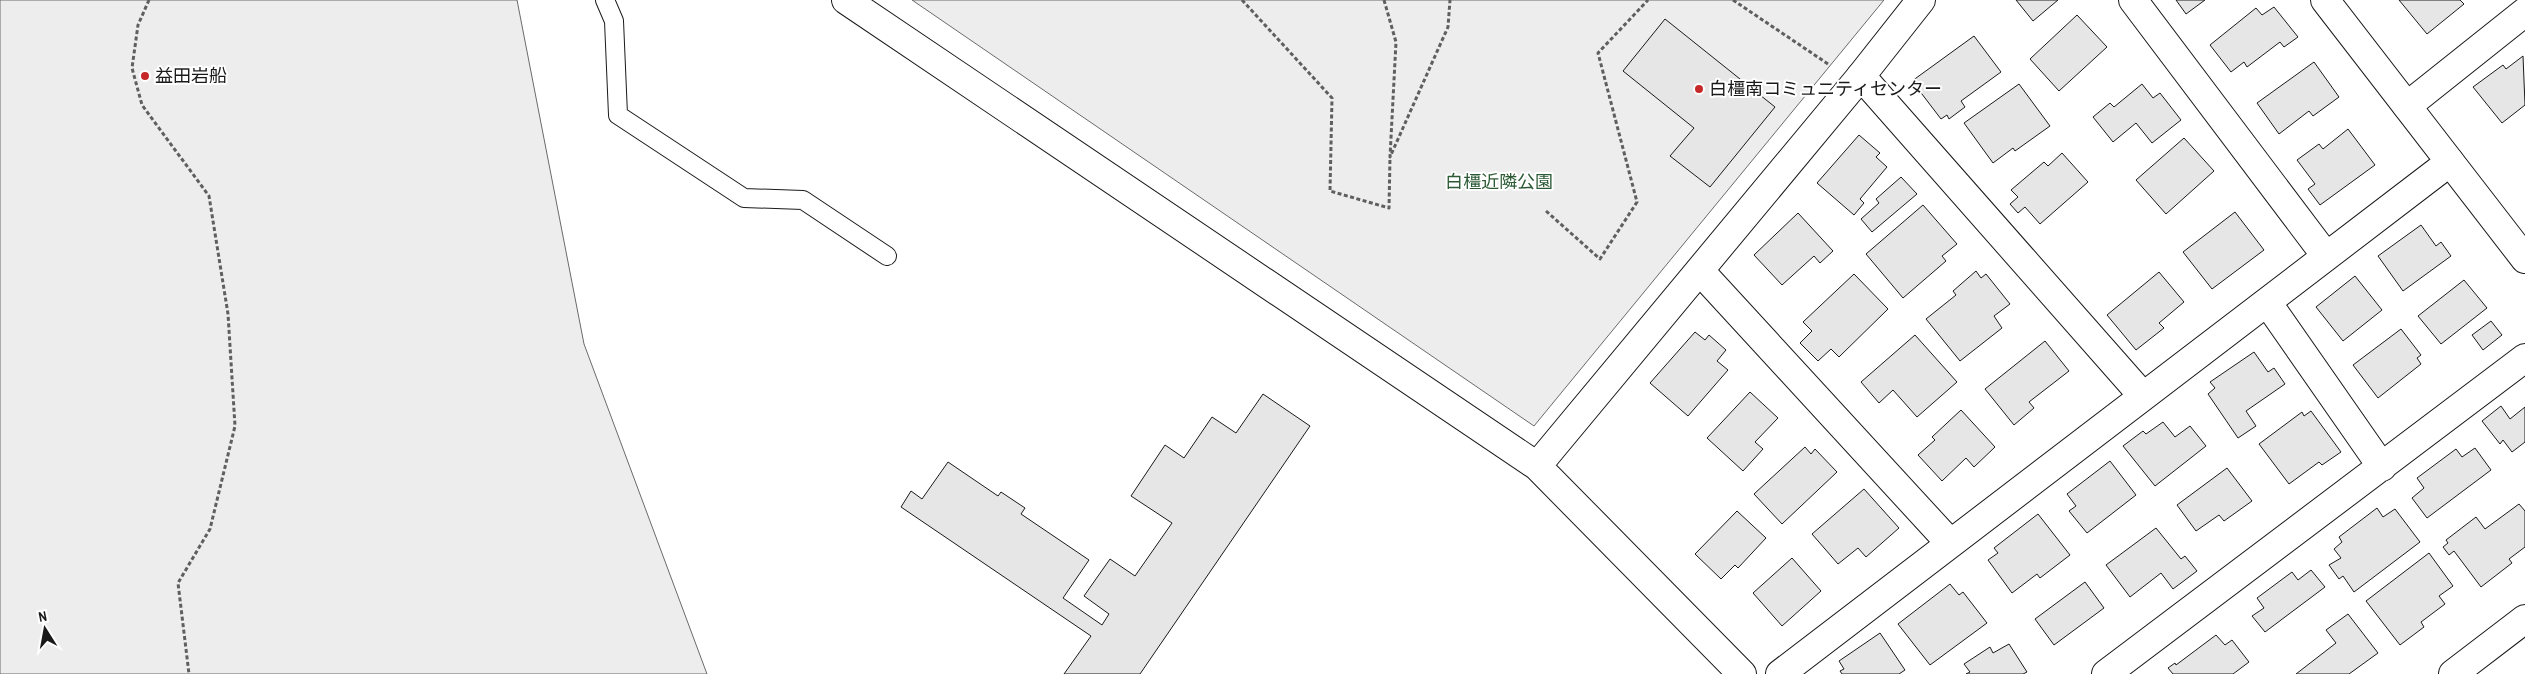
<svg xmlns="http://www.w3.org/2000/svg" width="2525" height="674" font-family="'Archivo Narrow','Noto Sans JP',sans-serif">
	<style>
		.green { fill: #ededed; stroke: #6a6a6a }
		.building { fill: #e6e6e6; stroke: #1a1a1a }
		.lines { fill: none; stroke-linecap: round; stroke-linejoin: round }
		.lane-casing { stroke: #1a1a1a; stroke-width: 20 }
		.street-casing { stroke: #1a1a1a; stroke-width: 30 }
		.secondary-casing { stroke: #1a1a1a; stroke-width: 30 }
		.path { stroke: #5f5f5f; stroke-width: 3; stroke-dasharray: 4 2.5; stroke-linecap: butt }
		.lane { stroke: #fff; stroke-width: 18 }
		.street { stroke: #fff; stroke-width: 28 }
		.secondary { stroke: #fff; stroke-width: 28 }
		.poi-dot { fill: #c62828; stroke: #fff; stroke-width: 2 }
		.labels { text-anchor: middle; stroke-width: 4; stroke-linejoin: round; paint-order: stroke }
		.poi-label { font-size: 18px; fill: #1a1a1a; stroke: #fff; text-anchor: start }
		.park-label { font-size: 18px; fill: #2b5a34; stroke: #fff }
	</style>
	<rect width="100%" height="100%" fill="#fff"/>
	<path class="green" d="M0,0H517L584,344L707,674H0Z
		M912,0H1884L1534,426Z"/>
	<path class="building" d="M2016,0H2058L2033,21Z
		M2176,0H2205L2186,14Z
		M2399,0H2460L2464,4L2427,34Z
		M2274,7L2298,37L2284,47L2280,42L2247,67L2244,62L2231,72L2210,45L2256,8L2262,15Z
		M2077,15L2107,47L2059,91L2030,59Z
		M1665,19L1775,107L1710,187L1670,156L1694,128L1623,71Z
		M1974,36L2001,72L1961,101L1965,107L1949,119L1947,115L1941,119L1912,81Z
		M2523,56L2525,105L2502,123L2473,87L2503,65L2506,69Z
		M2314,62L2339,97L2313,116L2309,111L2279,134L2257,103Z
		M2019,84L2050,126L2015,151L2013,148L1993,163L1964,123Z
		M2142,84L2153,98L2160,93L2181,120L2152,143L2136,123L2113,142L2093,117L2110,103L2114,107Z
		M2348,129L2375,165L2320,205L2308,189L2315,184L2297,160L2319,144L2323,149Z
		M1859,135L1880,153L1876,157L1887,167L1860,199L1864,203L1854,215L1817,183Z
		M2184,138L2214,171L2166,214L2136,180Z
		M2062,153L2088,182L2040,224L2025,207L2018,213L2010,204L2018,197L2011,190L2044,162L2048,166Z
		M1901,177L1917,194L1872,232L1861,219L1879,203L1876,199Z
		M1923,205L1957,244L1942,256L1946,261L1903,298L1866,254Z
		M2235,212L2264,250L2212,289L2183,252Z
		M1798,213L1833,251L1820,263L1814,256L1782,285L1754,255Z
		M2421,225L2436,246L2441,242L2451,256L2403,291L2378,256Z
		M1976,271L1981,278L1986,274L2010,304L1994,316L2002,328L1960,361L1926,319L1956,295L1953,291Z
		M2159,272L2184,302L2159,323L2164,328L2136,350L2107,315Z
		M1854,274L1888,309L1839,357L1831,349L1818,361L1800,343L1812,331L1803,322Z
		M2355,276L2382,310L2343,341L2316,307Z
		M2464,280L2487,308L2441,344L2418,316Z
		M2491,321L2502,335L2483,350L2472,335Z
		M2401,329L2421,355L2417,358L2421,364L2378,398L2353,365Z
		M1695,332L1705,340L1709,335L1726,350L1717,361L1728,370L1688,416L1650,383Z
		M1915,335L1957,382L1917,417L1893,390L1879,403L1861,382Z
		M2045,341L2069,371L2029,402L2034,408L2014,425L1985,389Z
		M2254,352L2268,372L2274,368L2285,384L2246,411L2256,426L2238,438L2208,394L2215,388L2210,382Z
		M1750,392L1778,418L1755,442L1763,449L1743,471L1707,438Z
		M1263,394L1310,426L1140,674H1064L1091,636L901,507L911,491L922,499L948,462L998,496L1001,492L1025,508L1021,514L1089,560L1063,598L1102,625L1109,614L1084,596L1110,559L1135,576L1172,523L1131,496L1165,445L1184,458L1212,417L1236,433Z
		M2501,406L2510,419L2525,407V442L2512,452L2503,440L2500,444L2482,421Z
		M1961,410L1995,447L1974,467L1966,458L1942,481L1918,455L1935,440L1932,437Z
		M2311,411L2341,452L2322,465L2319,462L2289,484L2259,444L2302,412L2304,416Z
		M2163,422L2175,437L2190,426L2206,446L2155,486L2123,446L2143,431L2146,434Z
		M1805,447L1811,454L1815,449L1837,472L1782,524L1754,494Z
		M2475,448L2491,470L2427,518L2412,498L2424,488L2417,478L2456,449L2462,457Z
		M2110,461L2136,495L2087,533L2069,511L2076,506L2067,494Z
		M2227,468L2252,501L2224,521L2219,515L2196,531L2177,505Z
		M1864,489L1899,528L1866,557L1858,548L1838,564L1812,534Z
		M2519,504L2525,511V547L2509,559L2512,563L2481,587L2454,551L2449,555L2443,547L2448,543L2446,540L2476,517L2485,529Z
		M2377,508L2383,517L2395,509L2420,542L2354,592L2343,576L2339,579L2329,565L2341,558L2334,549L2342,542L2339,537Z
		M1737,511L1766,538L1738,568L1735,565L1721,579L1695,554Z
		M2038,514L2070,555L2040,578L2037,574L2012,593L1988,560L1998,553L1994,548Z
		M2156,528L2181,559L2185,556L2197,571L2173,589L2161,573L2130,597L2106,565Z
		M2429,553L2453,586L2439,596L2445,604L2421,622L2424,627L2400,645L2366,601Z
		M1792,558L1821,591L1782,626L1753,593Z
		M2311,570L2325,587L2265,632L2252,616L2264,608L2257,598L2292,572L2298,580Z
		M2085,582L2104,608L2054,645L2035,619Z
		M1950,584L1959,595L1963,592L1987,623L1930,665L1898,624Z
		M2348,614L2378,653L2349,674H2296L2336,643L2326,630Z
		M1880,633L1905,670L1899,674H1842L1840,671L1844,669L1839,661Z
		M2216,635L2225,645L2232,640L2249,662L2233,674H2173L2168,668L2175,663L2176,665Z
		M2009,644L2027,672L2023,674H1966L1970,672L1964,664L1990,647L1993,653Z"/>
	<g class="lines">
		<defs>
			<path id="lane" d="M605,0L614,21L618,115L744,198L803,200L887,256"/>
			<path id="street" d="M2133,0L2326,256
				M1861,76L2143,396
				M2407,106L2525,12
				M1700,271L1950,543
				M2267,302L2382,467
				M1780,674L2450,162
				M2106,674L2525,358"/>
			<path id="secondary" d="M846,0L1537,466L1742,674
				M2325,0L2525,259
				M1537,466L1861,76L1921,0
				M2453,674L2525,619"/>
		</defs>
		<use href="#lane" class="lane-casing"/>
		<use href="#street" class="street-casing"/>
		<use href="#secondary" class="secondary-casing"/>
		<path class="path" d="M149,0L138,25L132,68L142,105L209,196L228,314L235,426L210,529L178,583L189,674
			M1242,0L1332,98L1330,191L1389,208L1390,157
			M1384,0L1396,42L1390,157L1448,27L1450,0
			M1733,0L1828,64
			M1546,211L1600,259L1637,202L1598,53L1648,0"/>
		<use href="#lane" class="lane"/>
		<use href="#street" class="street"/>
		<use href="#secondary" class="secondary"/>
	</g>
	<g class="poi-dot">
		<circle cx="145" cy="76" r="5"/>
		<circle cx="1699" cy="89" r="5"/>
	</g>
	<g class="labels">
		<g class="poi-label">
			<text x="155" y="82">益田岩船</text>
			<text x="1709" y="95">白橿南コミュニティセンター</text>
		</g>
		<g class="park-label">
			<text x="1499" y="188">白橿近隣公園</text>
		</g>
	</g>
	<g transform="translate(45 629) rotate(349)" stroke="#ffffff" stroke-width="4" paint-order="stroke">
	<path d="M0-4L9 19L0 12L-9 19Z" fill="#1a1a1a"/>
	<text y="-8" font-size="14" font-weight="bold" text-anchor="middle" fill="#1a1a1a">N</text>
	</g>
</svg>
